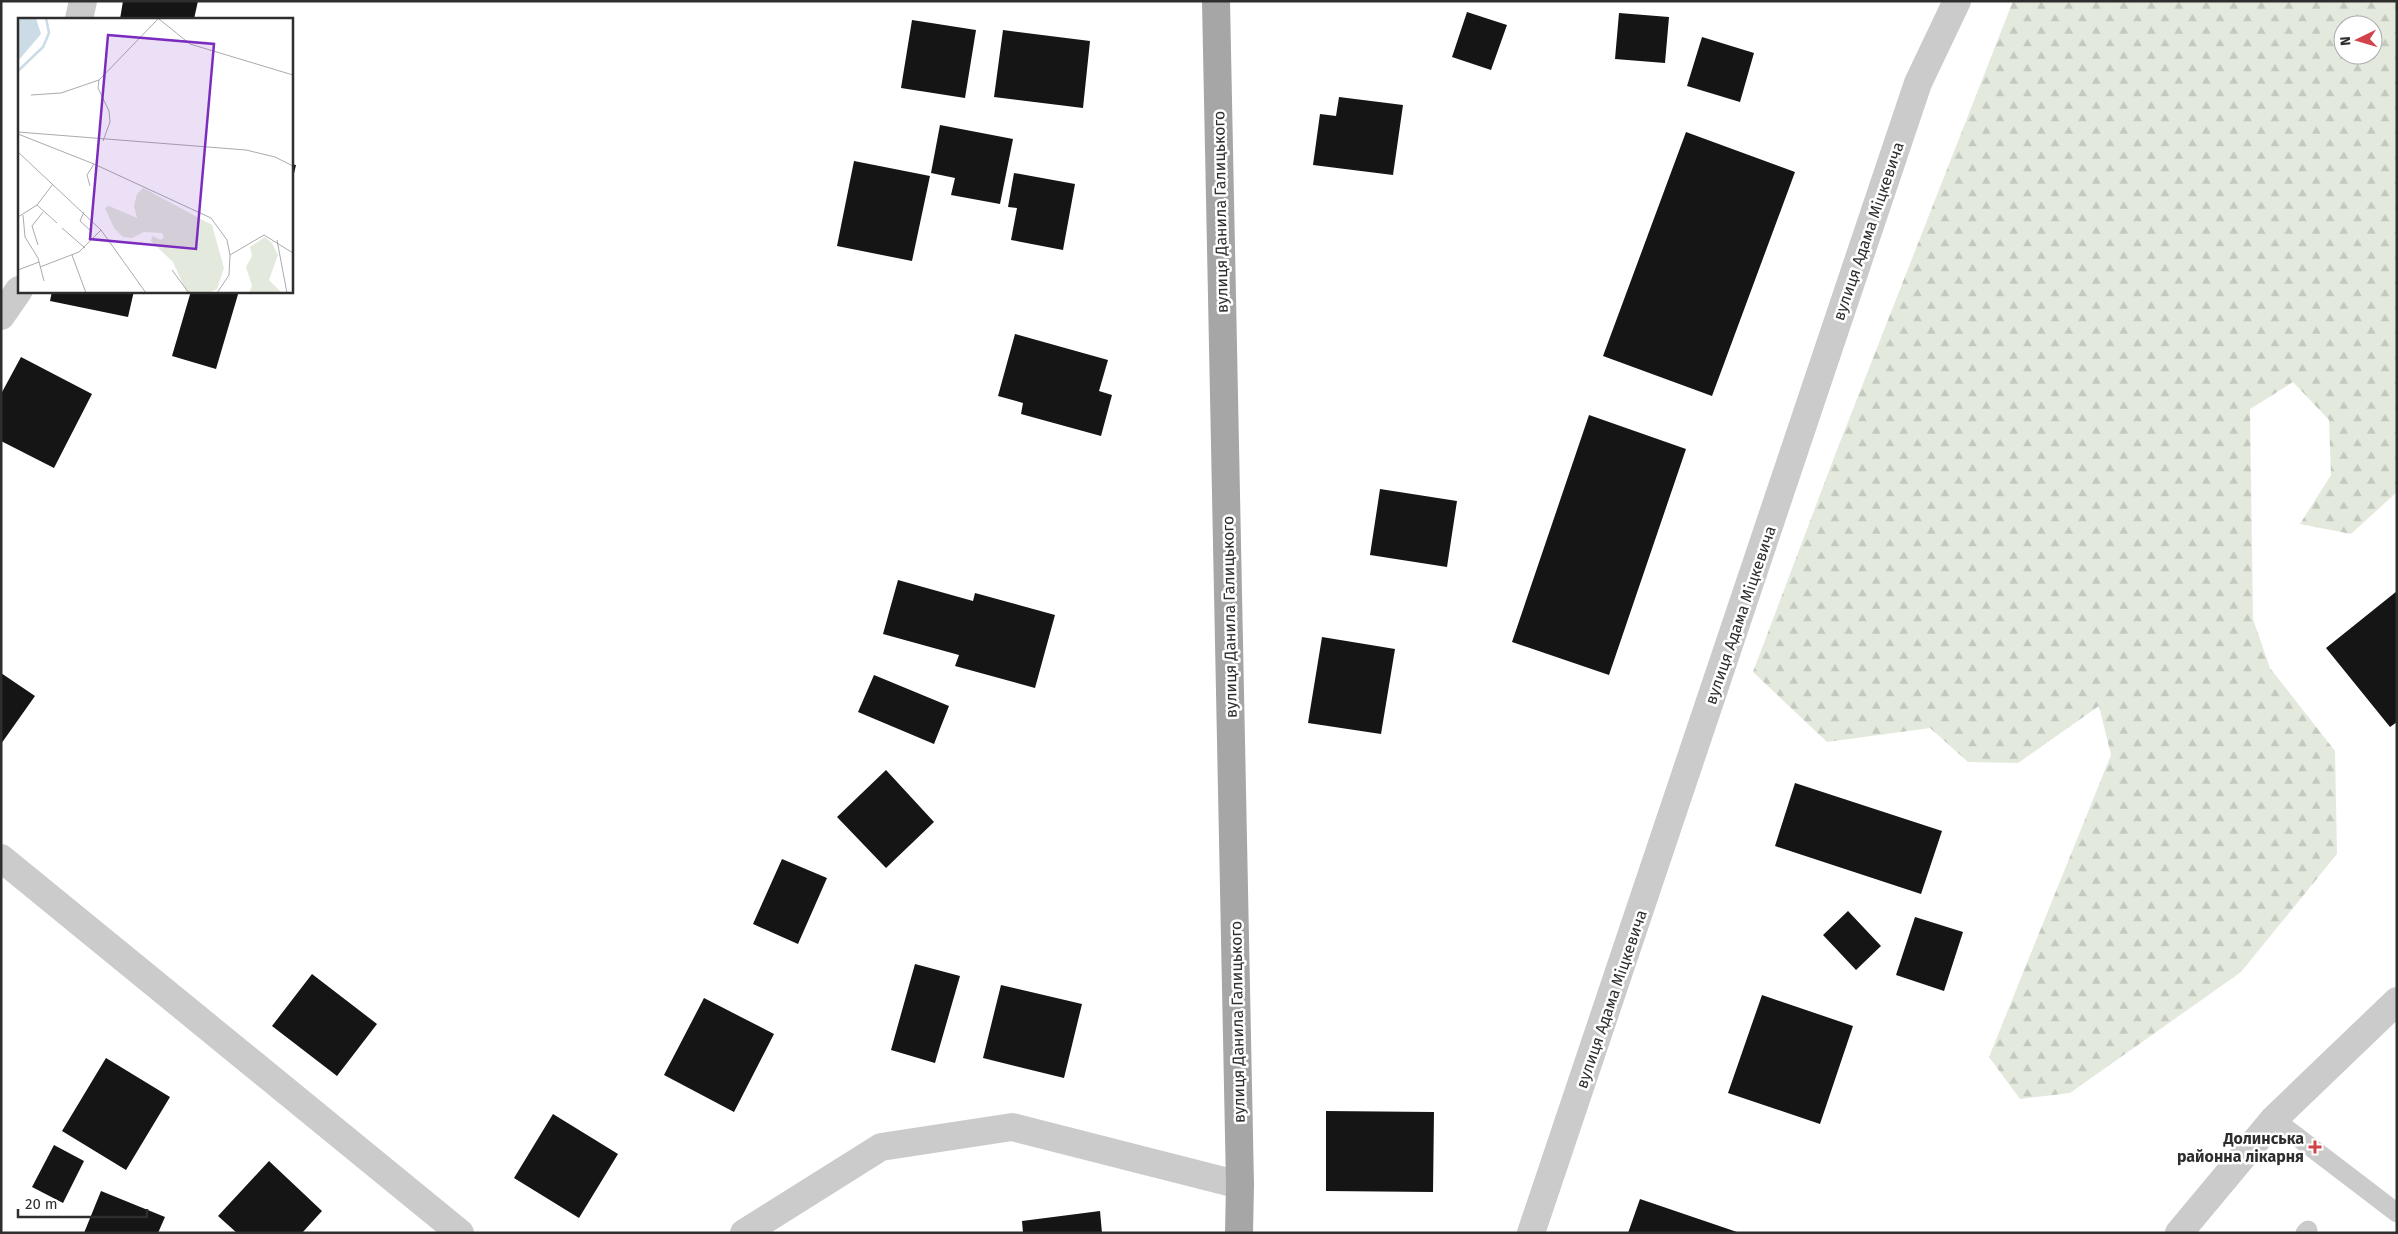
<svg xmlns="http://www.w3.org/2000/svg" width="2398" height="1234" font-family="'Fira Sans',sans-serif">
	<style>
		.forest { fill: url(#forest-firs); fill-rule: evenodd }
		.building { fill: #151515 }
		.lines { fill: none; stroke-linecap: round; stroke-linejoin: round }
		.service { stroke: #cbcbcb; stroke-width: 19 }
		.minor { stroke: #cbcbcb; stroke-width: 28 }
		.tertiary { stroke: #cbcbcb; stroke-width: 28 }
		.primary { stroke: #a6a6a6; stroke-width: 28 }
		.poi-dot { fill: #d14349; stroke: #fff; stroke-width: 2 }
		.labels { text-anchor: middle; stroke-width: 5; stroke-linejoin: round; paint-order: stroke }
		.street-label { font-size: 16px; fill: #2e2e2e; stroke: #fff }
		.poi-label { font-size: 16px; font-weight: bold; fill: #2e2e2e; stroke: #fff; text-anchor: end }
		.inset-river { fill: none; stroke: #cbdce7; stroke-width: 2.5 }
		.inset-road { fill: none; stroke: #ababab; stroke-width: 1 }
		.view { fill: #7b2cbf; fill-opacity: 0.15; stroke: #7b2cbf; stroke-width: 2.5 }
		.inset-edge { fill: none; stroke: #2e2e2e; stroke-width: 2.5 }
	</style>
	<defs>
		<pattern id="forest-firs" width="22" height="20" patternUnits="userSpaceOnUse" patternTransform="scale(1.25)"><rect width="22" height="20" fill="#e3eadd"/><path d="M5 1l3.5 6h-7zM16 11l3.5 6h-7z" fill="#c3c9be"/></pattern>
	</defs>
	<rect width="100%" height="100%" fill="#fff"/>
	<path class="forest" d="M2013,1H2397V492L2351,534L2300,524L2331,475L2329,420L2293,382L2250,409L2253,619L2270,668L2335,751L2337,854L2241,972L2070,1093L2020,1099L1989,1057L2111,755L2099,706L2018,763L1968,762L1930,728L1827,742L1753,672L1835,455ZM2343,25H2373V55H2343Z"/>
	<path class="building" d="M123,1H198L194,19H120Z
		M1467,12L1507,25L1491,70L1452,57Z
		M1619,13L1669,17L1665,63L1615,59Z
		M912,20L976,30L965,98L901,88Z
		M1003,30L1090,41L1083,108L994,97Z
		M1702,37L1754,53L1740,102L1687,86Z
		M1339,97L1403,105L1393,175L1313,165L1320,114L1336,116Z
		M940,125L1013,139L1000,204L951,195L955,178L931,173Z
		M1686,132L1795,172L1712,396L1603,356Z
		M854,161L930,176L912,261L837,246Z
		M291,164L296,165L292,182H291Z
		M1014,173L1075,184L1063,250L1011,240L1017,208L1008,207Z
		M52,291H134L128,317L50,301Z
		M191,291H239L216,369L172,356Z
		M1015,334L1108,360L1099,391L1112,395L1101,436L1021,414L1023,403L998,396Z
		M21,357L92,394L54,468L1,441V394Z
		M1589,415L1686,449L1609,675L1512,642Z
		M1380,489L1457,501L1447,567L1370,555Z
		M898,580L973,601L975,593L1055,615L1035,688L955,666L959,655L883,634Z
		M2397,591V722L2390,727L2326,648Z
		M1322,637L1395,649L1381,734L1308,723Z
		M1,673L35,696L1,744Z
		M874,675L949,706L934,744L858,712Z
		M886,770L934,822L886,868L837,817Z
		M1795,783L1942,831L1921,894L1775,846Z
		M782,859L827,878L798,944L753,924Z
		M1848,911L1881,946L1856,970L1823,935Z
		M1915,917L1963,932L1944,991L1896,975Z
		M915,964L960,976L935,1063L891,1050Z
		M312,974L377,1024L337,1076L272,1026Z
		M1001,985L1082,1004L1064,1078L983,1058Z
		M1762,995L1853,1026L1820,1124L1728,1093Z
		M704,998L774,1034L734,1112L664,1075Z
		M106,1058L170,1097L126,1170L62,1131Z
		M1326,1111L1434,1112L1433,1192L1326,1191Z
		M553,1114L618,1154L579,1218L514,1178Z
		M54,1145L84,1161L63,1203L32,1187Z
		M269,1161L322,1211L302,1233H237L218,1216Z
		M101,1191L165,1217L158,1233H84Z
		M1640,1199L1737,1232V1233H1628Z
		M1100,1211L1102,1233H1023L1022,1221Z"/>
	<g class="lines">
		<path class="service" d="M2274,1119L2397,1213
			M2305,1233L2308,1230"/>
		<path class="minor" d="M79,19L83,1
			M1,316L19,290
			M1,858L460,1233
			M744,1233L881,1147L1012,1127L1240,1185
			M2179,1233L2274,1119L2397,1001"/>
		<path class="tertiary" d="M1531,1233L1918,83L1957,1"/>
		<path class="primary" d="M1216,1L1240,1185L1239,1233"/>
	</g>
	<path class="poi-dot" d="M2312.5 1139.5h5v5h5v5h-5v5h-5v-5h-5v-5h5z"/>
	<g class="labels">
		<g class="street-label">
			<text transform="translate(1220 212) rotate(-91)" y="6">вулиця Данила Галицького</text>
			<text transform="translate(1868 231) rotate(-71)" y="6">вулиця Адама Міцкевича</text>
			<text transform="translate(1740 615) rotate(-71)" y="6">вулиця Адама Міцкевича</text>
			<text transform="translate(1229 617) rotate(-91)" y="6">вулиця Данила Галицького</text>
			<text transform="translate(1611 999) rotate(-71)" y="6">вулиця Адама Міцкевича</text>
			<text transform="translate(1237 1022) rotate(-91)" y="6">вулиця Данила Галицького</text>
		</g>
		<g class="poi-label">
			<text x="2304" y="1144">Долинська<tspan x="2304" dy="18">районна лікарня</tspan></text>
		</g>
	</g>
	<g transform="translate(18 18)">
		<rect width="275" height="275" fill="#fff"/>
		<path d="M125,170L194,207L206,250L199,271L190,275H169L155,244L133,223L134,218L143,222L146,219L144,215L126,214L114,220L105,219L96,210L87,190L91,188L119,200L116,188L119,176ZM247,219L254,225L260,237L251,262L264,275H231L234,268L228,249L234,238L232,229Z" fill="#e3eadd"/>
		<path d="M0,0H18L23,16L0,43Z" fill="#cbdce7"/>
		<path class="inset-river" d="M0,53L25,29L31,15L28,0"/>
		<path class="inset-road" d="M141,1L172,26L275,57M13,77L43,75L81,62M0,114L228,132L257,139L275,148M0,116L76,146L193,200L209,222L212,237L211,257L199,275M85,123L92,104L91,93L80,70L81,62L141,0M0,134L83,212L128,275M72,168L69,157L76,146M19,187L39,205M66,194L62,203L74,214M5,197L7,219L20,240L26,263M0,199L19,187L35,166M44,210L67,230M259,222L269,275M20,227L14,208L25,194M54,237L68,275M212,237L246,217L275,235M22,249L61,234L83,212M0,252L21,244M154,252L171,275"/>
		<path class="view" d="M90,17L196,26L178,231L72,221Z"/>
		<rect width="275" height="275" class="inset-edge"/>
	</g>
	<rect width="2398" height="1234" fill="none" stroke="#2e2e2e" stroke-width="5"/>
	<g transform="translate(2358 40) rotate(265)"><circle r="24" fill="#ffffff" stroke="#ababab"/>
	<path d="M0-4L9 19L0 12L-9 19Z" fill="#d14349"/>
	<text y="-8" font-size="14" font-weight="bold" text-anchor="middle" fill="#2e2e2e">N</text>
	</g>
	<path d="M18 1209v8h129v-8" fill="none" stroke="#2e2e2e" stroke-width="2.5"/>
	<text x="25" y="1209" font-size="15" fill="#2e2e2e" stroke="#ffffff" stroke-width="4" paint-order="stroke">20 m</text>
</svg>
